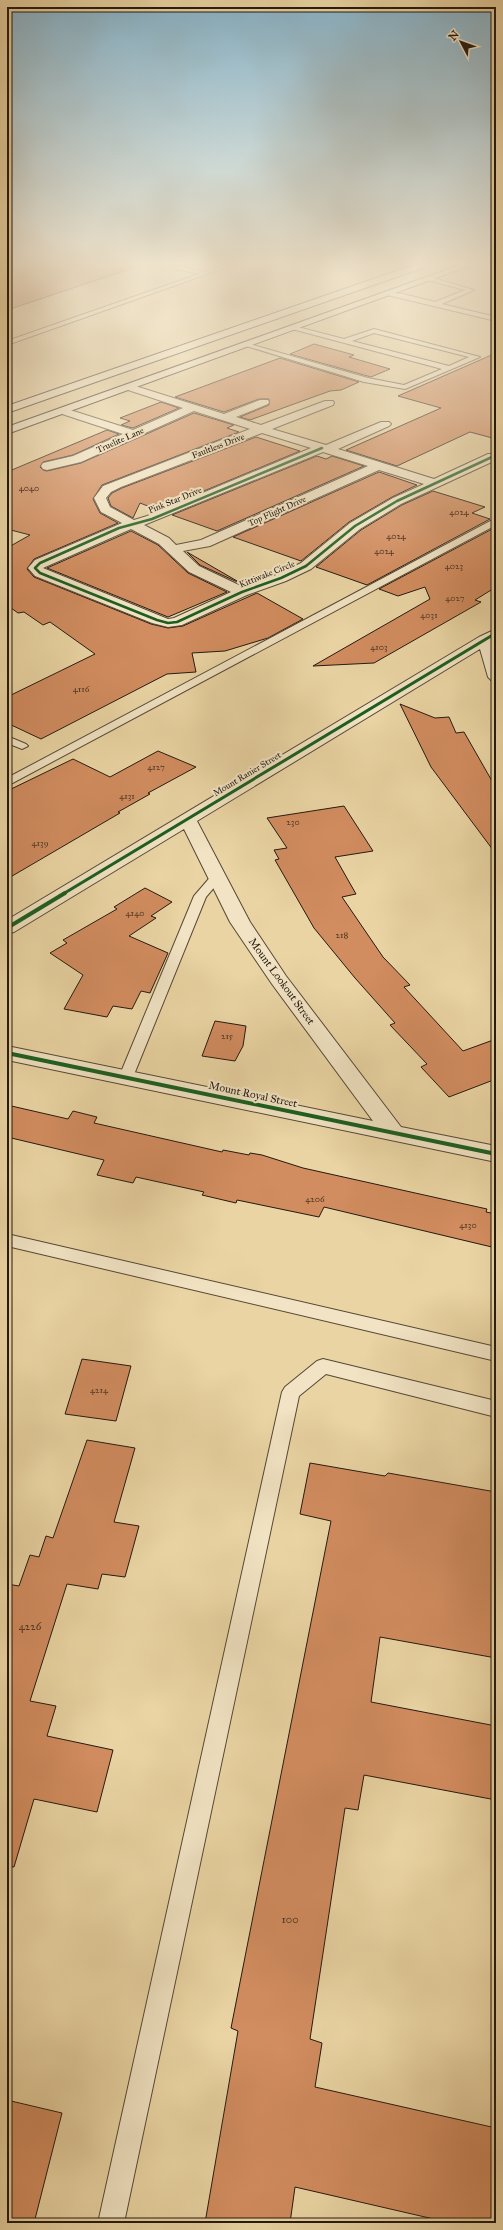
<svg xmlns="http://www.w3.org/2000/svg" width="503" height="2230" font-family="'IM FELL Great Primer',serif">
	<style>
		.building { fill: #d18c5f; stroke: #231911 }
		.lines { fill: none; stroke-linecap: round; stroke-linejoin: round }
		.lane-casing { stroke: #554836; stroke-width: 2 }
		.street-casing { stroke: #554836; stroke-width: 2 }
		.secondary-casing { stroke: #231911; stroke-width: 2 }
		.lane { fill: #f1e3c3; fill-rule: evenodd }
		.street { fill: #f1e3c3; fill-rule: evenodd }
		.secondary { fill: #f1e3c3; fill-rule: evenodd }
		.cycleway-far2-casing { stroke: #f1e3c3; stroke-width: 4 }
		.cycleway-far1-casing { stroke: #f1e3c3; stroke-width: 5 }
		.cycleway-casing { stroke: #f1e3c3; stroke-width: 6 }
		.cycleway-far2 { stroke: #1b5e20; stroke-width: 2.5 }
		.cycleway-far1 { stroke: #1b5e20; stroke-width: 3 }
		.cycleway { stroke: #1b5e20; stroke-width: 4 }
		.labels { text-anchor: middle; stroke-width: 4; stroke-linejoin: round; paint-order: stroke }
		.far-street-label { font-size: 9px; fill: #231911; stroke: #f1e3c3 }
		.number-label { font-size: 9px; fill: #4e3624 }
		.street-label { font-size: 11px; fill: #231911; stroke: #f1e3c3 }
		.near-number-label { font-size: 11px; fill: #4e3624 }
	</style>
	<rect width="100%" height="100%" fill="#ead4a3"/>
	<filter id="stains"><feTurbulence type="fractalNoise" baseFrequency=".005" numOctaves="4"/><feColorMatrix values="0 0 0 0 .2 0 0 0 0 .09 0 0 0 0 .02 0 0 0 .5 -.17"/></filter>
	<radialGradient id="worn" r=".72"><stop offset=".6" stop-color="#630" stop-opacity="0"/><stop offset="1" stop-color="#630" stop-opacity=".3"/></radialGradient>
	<path class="building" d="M7,261H139V266L7,310Z
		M314,344L354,355L349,357L390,369L371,377L290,354Z
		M496,353V439L470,432L397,466L346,450L441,408L398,396Z
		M280,358L359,382L341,390L330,391L250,420L240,417L269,405V399H259L224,412L175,397Z
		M161,402L179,408L133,428L121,425L130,421L120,418Z
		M194,413L234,425L227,428L239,432L102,485L93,499L100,513L118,523L34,559L27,569L34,577L151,624L168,628L183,626L257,593L303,619L268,638L225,651L192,653L196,672L167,674L41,739L7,723V697L95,654L50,622L43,625L24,612L18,613L7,605V548L30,535L7,529V472L107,430L119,434L73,455L43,462L40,467L43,470L47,471L81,463Z
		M256,437L300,451L158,510L140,503L133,518L111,506L108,498L112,493L122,488Z
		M317,456L326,459L332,456L364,466L217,531L172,515Z
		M379,472L417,485L392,497L349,522L301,561L233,537Z
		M433,491L485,507L472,513L490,519L367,585L316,567L361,530L402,505Z
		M496,527V587L475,600L481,602L374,663L313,666L430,599L425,587L398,596L379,589Z
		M131,531L158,545L188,573L227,592L168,617L47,568Z
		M187,552L244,585L200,565Z
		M400,704L435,718L449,717L456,733L464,732L496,788V854L431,767Z
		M158,751L196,767L148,793L150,794L118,812L120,813L7,879V791L73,759L110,777Z
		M344,806L373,851L335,857L356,894L342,897L383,957L410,985L404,987L463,1051L496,1039V1079L449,1097L421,1067L427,1064L390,1025L395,1023L355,978L314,928L275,860L279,859L274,850L287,848L267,818Z
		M145,888L172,902L151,916L156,918L129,936L168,953L150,993L141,991L132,1009L113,1006L107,1017L64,1009L83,975L50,953L67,943L63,940L117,909L114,907Z
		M215,1021L246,1026L243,1046L235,1061L202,1056Z
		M7,1105L68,1119L73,1111L97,1117L94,1123L222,1152L223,1150L249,1155L250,1153L262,1155L303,1168L487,1209L486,1212L496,1214V1248L324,1207L319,1217L237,1200L236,1203L202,1195L204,1192L136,1177L133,1183L97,1175L104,1160L7,1137Z
		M82,1359L131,1366L116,1421L65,1414Z
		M87,1440L135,1448L114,1522L139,1526L125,1577L102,1574L98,1589L67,1584L30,1701L56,1706L47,1736L113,1750L97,1812L34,1799L14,1867L7,1866V1584L19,1586L30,1555L39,1557L46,1536L53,1538Z
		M310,1463L385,1476L388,1473L496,1492V1658L380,1637L371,1702L496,1726V1800L364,1775L358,1810L345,1808L310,2039L322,2043L315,2087L496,2128V2223H451L295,2187L290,2223H205L238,2031L231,2028L331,1521L300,1514Z
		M11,2101L62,2113L34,2223H7V2116Z"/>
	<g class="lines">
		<defs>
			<path id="lane" d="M144,261H155L206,272L236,261H244L7,345V341L199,274Z
				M430,277L474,290L442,304L496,317V321L383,294L386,292L403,294L435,302L465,290L428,280Z
				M294,326L344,339L374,329L480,357L405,389L364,382L243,345L246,343L368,378L404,385L442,369L292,329V327ZM374,333L469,357L449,366L352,341Z
				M496,518V525L7,786V778Z
				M7,736L26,744L28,746L22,749L7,743Z
				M217,873L223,877L206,897L133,1077L131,1080H121L119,1077L194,896L213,874Z
				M7,1234L496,1347V1361L7,1246Z
				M323,1359L496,1401V1417L326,1374L299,1396L124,2223H98L282,1392L285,1387L317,1361Z"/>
			<path id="street" d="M129,384L224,414L260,400H268L269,402L268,404L236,417L261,425L325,401H333L334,403L333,405L272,429L326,445L381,422H389L391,424L389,426L338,449L434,479L488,454H496V460L401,504L360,529L311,569L286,581L247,595L182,625L168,627L152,623L35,576L28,568L35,560L122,523L101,512L94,498L103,486L250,429L194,411L81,462L47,470L43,469L41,466L43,463L73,456L123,434L59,413L57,411L59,409H67L133,430L183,408L125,389L124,387ZM262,433L311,448L147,516L134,520L110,507L106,498L111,492L121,487ZM323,452L368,466L201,540L176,545L169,538L144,525ZM379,470L424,484L393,498L350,523L301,563L276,575L243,587L199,566L183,551L210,546ZM131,529L159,544L189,572L231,592L174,618L168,619L43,568Z
				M496,629V639L492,642L496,654V682L491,680L488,677L480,649L197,821L250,922L286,976L401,1127L496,1146V1162L7,1060V1046L373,1121L272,984L230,922L184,829L14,932L7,934V920L479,637Z"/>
			<path id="secondary" d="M425,261L429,264L428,266L7,413V406Z
				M471,261H483L7,434V427Z"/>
		</defs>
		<use href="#lane" class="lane-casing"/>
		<use href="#street" class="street-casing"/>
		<use href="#secondary" class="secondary-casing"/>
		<use href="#lane" class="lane"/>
		<use href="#street" class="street"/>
		<use href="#secondary" class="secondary"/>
		<defs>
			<path id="cycleway-far2" d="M322,448L152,519L119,528L40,563L35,568L40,573L157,620L168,623L177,622L242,592L281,578L306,566L355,526L397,501L492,457"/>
			<path id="cycleway-far1" d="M63,894L496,633"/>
			<path id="cycleway" d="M7,928L65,893
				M7,1053L496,1154"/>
		</defs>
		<use href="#cycleway-far2" class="cycleway-far2-casing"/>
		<use href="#cycleway-far1" class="cycleway-far1-casing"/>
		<use href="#cycleway" class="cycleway-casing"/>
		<use href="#cycleway-far2" class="cycleway-far2"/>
		<use href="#cycleway-far1" class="cycleway-far1"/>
		<use href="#cycleway" class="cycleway"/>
	</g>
	<linearGradient id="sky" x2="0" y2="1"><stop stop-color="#88b6ce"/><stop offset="0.46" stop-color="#f6ecd6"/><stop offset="1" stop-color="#f6ecd6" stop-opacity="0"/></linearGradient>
	<rect width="503" height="573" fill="url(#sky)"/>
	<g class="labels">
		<g class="far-street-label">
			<text transform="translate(120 440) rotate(-24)" y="3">Truelite Lane</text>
			<text transform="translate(218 446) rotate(-21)" y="3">Faultless Drive</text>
			<text transform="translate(175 500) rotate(-22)" y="3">Pink Star Drive</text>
			<text transform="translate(277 511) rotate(-24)" y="3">Top Flight Drive</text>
			<text transform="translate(267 574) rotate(-22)" y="3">Kittiwake Circle</text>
			<text transform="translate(247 774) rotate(-31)" y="3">Mount Ranier Street</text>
		</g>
		<g class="number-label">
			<text x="29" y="491">4040</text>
			<text x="459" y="515">4024</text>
			<text x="396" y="539">4024</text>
			<text x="384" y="554">4024</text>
			<text x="454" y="569">4023</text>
			<text x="455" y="601">4027</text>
			<text x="429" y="618">4031</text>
			<text x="379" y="650">4103</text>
			<text x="81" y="692">4116</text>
			<text x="156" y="770">4127</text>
			<text x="127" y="799">4131</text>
			<text x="293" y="825">230</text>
			<text x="40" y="846">4139</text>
			<text x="135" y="916">4140</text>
			<text x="342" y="938">218</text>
			<text x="227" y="1039">215</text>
			<text x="315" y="1202">4206</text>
			<text x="468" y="1228">4130</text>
			<text x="99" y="1393">4214</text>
		</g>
		<g class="street-label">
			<text transform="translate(282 981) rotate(54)" y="4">Mount Lookout Street</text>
			<text transform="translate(253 1094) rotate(12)" y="4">Mount Royal Street</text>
		</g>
		<g class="near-number-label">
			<text x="30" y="1630">4226</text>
			<text x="290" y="1923">100</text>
		</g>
	</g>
	<rect width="503" height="2230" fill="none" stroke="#ead4a3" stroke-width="24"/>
	<rect x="8" y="8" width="487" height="2214" fill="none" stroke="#231911" stroke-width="2"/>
	<rect x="12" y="12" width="479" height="2206" fill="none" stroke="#231911"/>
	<g transform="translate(461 42) rotate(311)" stroke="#f1e3c3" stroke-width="3" paint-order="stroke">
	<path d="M0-3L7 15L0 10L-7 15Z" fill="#231911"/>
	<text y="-6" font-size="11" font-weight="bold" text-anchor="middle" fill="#231911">N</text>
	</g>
	<rect width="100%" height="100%" filter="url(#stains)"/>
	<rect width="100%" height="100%" fill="url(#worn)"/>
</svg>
